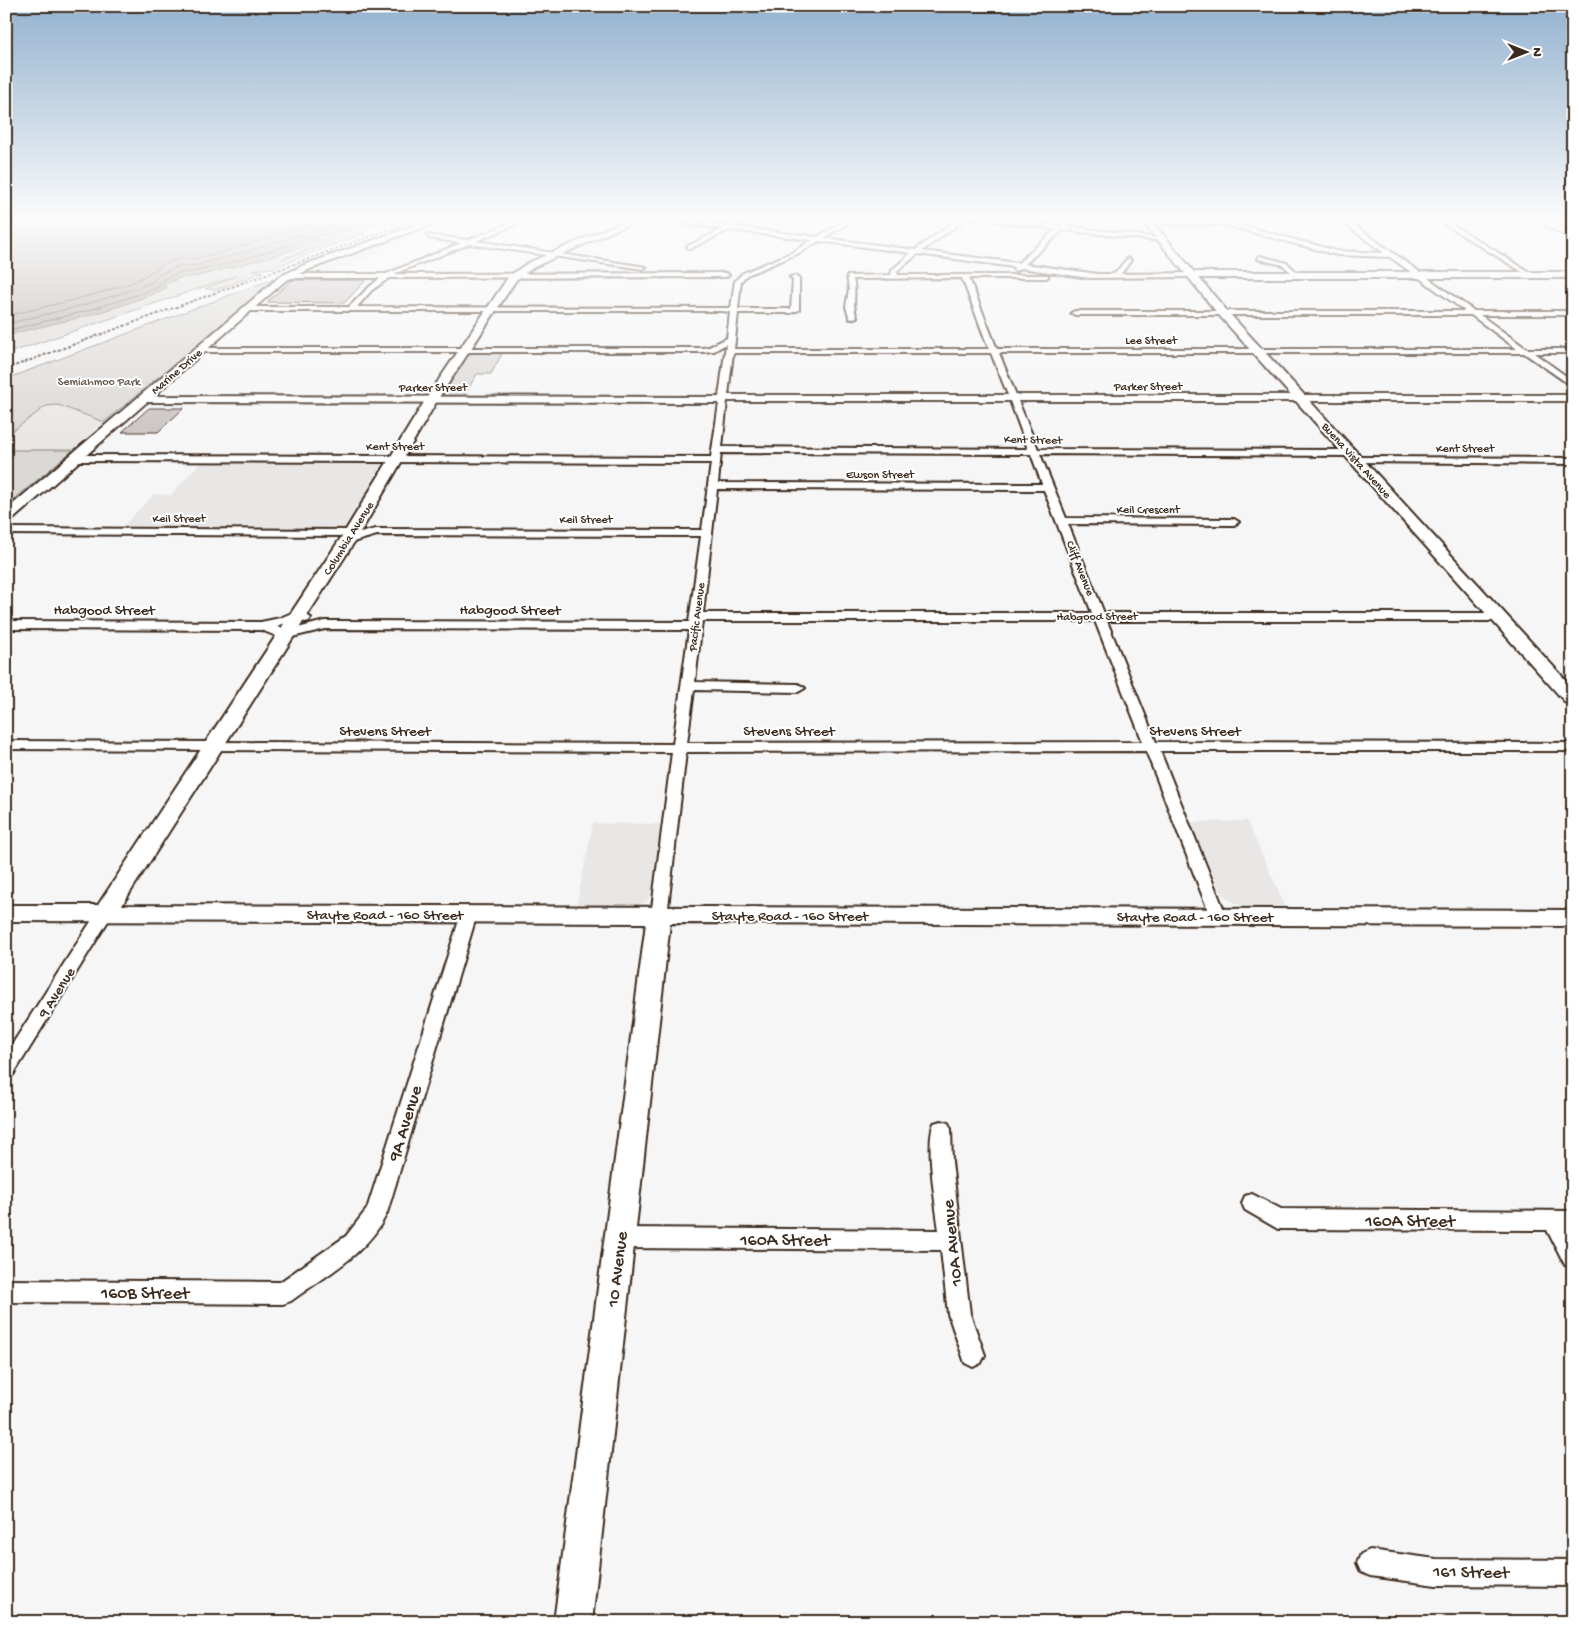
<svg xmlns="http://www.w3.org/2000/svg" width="1579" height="1628" font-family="'Gochi Hand',sans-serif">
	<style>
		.built { fill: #e9e7e6 }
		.green { fill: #dbd9d6; stroke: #8b827a }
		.water { fill: #b4aeaa; stroke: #847972 }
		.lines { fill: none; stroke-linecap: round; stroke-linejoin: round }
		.shore { stroke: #6b5f56; stroke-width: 1 }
		.building { fill: #c9c3c1; stroke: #3b2a1e }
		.street-casing { stroke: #3b2a1e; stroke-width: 4 }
		.secondary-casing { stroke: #3b2a1e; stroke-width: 4 }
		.street { fill: #fff; fill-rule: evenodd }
		.secondary { fill: #fff; fill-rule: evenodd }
		.rail { stroke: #3b2a1e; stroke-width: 2; stroke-dasharray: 3 2; stroke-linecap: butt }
		.labels { text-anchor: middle; stroke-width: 4; stroke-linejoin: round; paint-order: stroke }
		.far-street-label { font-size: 12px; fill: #3b2a1e; stroke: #fff }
		.far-park-label { font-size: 12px; fill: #63564c; stroke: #fff }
		.street-label { font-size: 15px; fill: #3b2a1e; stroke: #fff }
		.near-street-label { font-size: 18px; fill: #3b2a1e; stroke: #fff }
	</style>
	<rect width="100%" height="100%" fill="#f7f6f6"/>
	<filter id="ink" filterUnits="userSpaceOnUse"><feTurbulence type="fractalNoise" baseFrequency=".02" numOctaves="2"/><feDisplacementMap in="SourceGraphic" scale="10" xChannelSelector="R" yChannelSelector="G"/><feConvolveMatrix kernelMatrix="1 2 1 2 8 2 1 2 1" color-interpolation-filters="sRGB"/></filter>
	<g filter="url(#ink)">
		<path class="built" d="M449,218H475L433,234L414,231Z
			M403,236L419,239L320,275L298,274Z
			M58,405L104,422L73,450H6V436L46,406Z
			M202,460L374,461L387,465L349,525L341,529L121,528L154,494L171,495Z
			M1247,821L1287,910L1251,909L1242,907L1222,895L1190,822Z
			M593,823L661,824L653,889L649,899L645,902L631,907H576Z"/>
		<path class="green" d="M6,218H397L282,259L365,233L272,268L252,270L263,272L216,290L205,289L236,276L6,354Z
			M645,218L686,219L672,226L637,221Z
			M281,276L104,422L58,405L46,406L6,436V379Z
			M473,352H503L491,374H477L463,397L441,396L443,390L448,387L465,360L463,358L466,354Z
			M6,450H73L6,506Z"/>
		<path class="water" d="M6,218H391L277,255L199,276L180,278L163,285L167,288C141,299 113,309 86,316C59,323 32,328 6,336Z"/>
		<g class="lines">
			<path class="shore" d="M6,316C48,306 90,297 131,283C147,277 158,264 175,260C182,258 190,259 198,258C242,248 286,232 329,218
				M6,324L84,305L135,289L152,282L158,275L177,267L197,265L242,253L355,218
				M6,331L86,311L137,295L158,287L162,280L178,273L198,271L244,259L375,218"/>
		</g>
		<path class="building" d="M292,280H366L344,303L267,302Z
			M149,408H184L158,432H122Z"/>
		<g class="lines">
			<defs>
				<path id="street" d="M523,218H532L476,241L646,267L643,269L469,244L394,274L726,273L729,275L726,277L389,278L371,291L357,307L731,308L735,281L743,273L793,252L812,240L729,230L690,249L687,247L688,246L722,229L685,224L683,221L727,226L742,218H750L735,227L817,237L850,218H857L824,238L915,250L960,218H967L922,251L1018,263L1056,229L970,218H990L1060,226L1068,218H1075L1066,226L1166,239L1163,241L1063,230L1025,264L1098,274H1114L1128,258L1131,260L1121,274L1193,273L1196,275L1193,277L1089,278L1021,268L1016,271L1013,269L1014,267L918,254L897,271L898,275H1048V277L1046,278H969L997,349H1517L1471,315H1075L1071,313L1075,311H1465L1390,257L1337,255L1225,225L1148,224L1145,222L1148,220L1225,221L1337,251L1384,253L1337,218H1344L1474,311H1573V315H1480L1527,349H1573V353H1534L1573,381V387L1524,353H999L1016,395H1573V401H1018L1038,449L1350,450L1355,453L1350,456L1040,454L1066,518L1234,519L1239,522L1234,525L1068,524L1104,613H1498L1504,617L1498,621H1107L1156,742L1573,743V751H1160L1226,915L1224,919L1218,921L1212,919L1210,915L1146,751L686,752L667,916L665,920L659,922L653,920L651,916L672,752L6,749V741L673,744L689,630L325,629L284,639L261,630L6,629V621L261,622L280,618L299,610L311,618L309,621L305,622L298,619L277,626L286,631L325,621L689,622L701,536L377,535L346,544L341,541L351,536L6,534V528L352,530L356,531V534L376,529L702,530L711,463L76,461L71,458L76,455L711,457L719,403L144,402L140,399L144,396L719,397L726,344L714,351L702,352H200L196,350L200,348H702L709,347L727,338L730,312L721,311H248L244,309L248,307H349L367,289L380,278H287L284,276L287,274H386L461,243L429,238L427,235L468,240ZM819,241L911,253L892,270L891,275L847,276L849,289L846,307L850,319L857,317C851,305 857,292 853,279L962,278L989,349H734L738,313H791L799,310V279L795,276L790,277L793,280L791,309H738L741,281L747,275L797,254ZM733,353H991L1008,395H728ZM727,401H1010L1028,449L722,447ZM721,453L1031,454L1042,484L718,483ZM717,489L1044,490L1092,613H703ZM702,621H1095L1143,742L687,743L694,690L798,692L805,688L798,684L695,682Z
					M1435,218H1442L1534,275L1529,276Z
					M1260,256L1287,263L1300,275L1295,276L1283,265L1258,259V257Z
					M1358,457L1573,458V464L1355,462V458Z
					M105,907L111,909L113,913L13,1075L6,1078V1054L99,909Z
					M469,908L475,910L477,914L387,1213C368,1254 326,1275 291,1301L283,1304L6,1302V1280L280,1282L346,1236L367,1209L461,914L463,910Z
					M941,1121L948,1123L951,1129L952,1162L970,1314L985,1355L981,1363L973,1367L965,1363L948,1314L941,1250L619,1248L611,1245L608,1238L611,1231L619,1228L939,1230C936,1207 925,1142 934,1123Z
					M1252,1194L1281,1209L1573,1211V1231H1570L1573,1236V1268L1565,1265L1547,1230L1278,1229L1245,1210L1242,1203L1245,1196Z
					M1370,1550L1436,1559L1573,1560V1586L1436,1585L1370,1576L1361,1572L1357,1563L1361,1554Z"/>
				<path id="secondary" d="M436,218H448L310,269L285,281L11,521L6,522V510L279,277L304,265Z
					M631,218H642L534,267L516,280L438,399L360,533L122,905L1573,910V926L670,923L592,1622H554L646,923L6,921V905H98L344,533L426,399L509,276L528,263Z
					M1140,218H1149L1194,272H1573V278H1199L1227,311L1573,688V705L1566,703L1219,315Z
					M1533,218H1544L1573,233V240Z"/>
			</defs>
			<use href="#street" class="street-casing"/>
			<use href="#secondary" class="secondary-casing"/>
			<use href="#street" class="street"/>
			<use href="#secondary" class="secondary"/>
			<path class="rail" d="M6,369L421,218"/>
		</g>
	</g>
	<linearGradient id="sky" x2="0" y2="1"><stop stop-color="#93b2cf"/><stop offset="0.49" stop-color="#fbfbfb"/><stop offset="1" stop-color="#fbfbfb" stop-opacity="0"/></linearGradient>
	<rect width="1579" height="446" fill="url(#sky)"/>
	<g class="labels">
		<g class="far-street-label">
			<text x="1151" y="344">Lee Street</text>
			<text transform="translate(176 371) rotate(-41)" y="4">Marine Drive</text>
			<text x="1148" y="390">Parker Street</text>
			<text x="433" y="391">Parker Street</text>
			<text transform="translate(1033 439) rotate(1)" y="4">Kent Street</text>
			<text x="395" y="450">Kent Street</text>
			<text x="1465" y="452">Kent Street</text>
			<text transform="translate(1357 460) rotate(48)" y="4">Buena Vista Avenue</text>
			<text x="880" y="478">Ewson Street</text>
			<text x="1148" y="513">Keil Crescent</text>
			<text x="179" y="522">Keil Street</text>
			<text x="586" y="523">Keil Street</text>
			<text transform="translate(348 538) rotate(-58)" y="4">Columbia Avenue</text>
			<text transform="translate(1081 568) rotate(68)" y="4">Cliff Avenue</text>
			<text x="1097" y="620">Habgood Street</text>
			<text transform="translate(696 617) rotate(-83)" y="4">Pacific Avenue</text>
		</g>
		<g class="far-park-label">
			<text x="99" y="385">Semiahmoo Park</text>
		</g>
		<g class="street-label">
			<text x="104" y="614">Habgood Street</text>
			<text x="510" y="614">Habgood Street</text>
			<text x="385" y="735">Stevens Street</text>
			<text x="789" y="735">Stevens Street</text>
			<text x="1195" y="735">Stevens Street</text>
			<text x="385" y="919">Stayte Road - 160 Street</text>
			<text x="790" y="920">Stayte Road - 160 Street</text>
			<text x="1195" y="921">Stayte Road - 160 Street</text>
			<text transform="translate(56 992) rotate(-58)" y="5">9 Avenue</text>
		</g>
		<g class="near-street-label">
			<text transform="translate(404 1123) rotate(-73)" y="6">9A Avenue</text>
			<text x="1410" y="1226">160A Street</text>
			<text x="785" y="1245">160A Street</text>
			<text transform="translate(951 1243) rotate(-96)" y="6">10A Avenue</text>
			<text transform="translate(616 1269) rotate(-83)" y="6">10 Avenue</text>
			<text x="145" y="1298">160B Street</text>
			<text transform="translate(1471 1571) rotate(1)" y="6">161 Street</text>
		</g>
	</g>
	<rect width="1579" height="1628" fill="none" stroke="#fff" stroke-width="25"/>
	<rect x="12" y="12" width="1554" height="1603" fill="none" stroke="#3b2a1e" stroke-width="2" filter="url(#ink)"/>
	<g transform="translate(1526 52) rotate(90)" stroke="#ffffff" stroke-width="4" paint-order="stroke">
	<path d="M0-4L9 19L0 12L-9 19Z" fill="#3b2a1e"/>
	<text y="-8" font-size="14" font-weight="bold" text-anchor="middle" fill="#3b2a1e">N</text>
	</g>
</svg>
